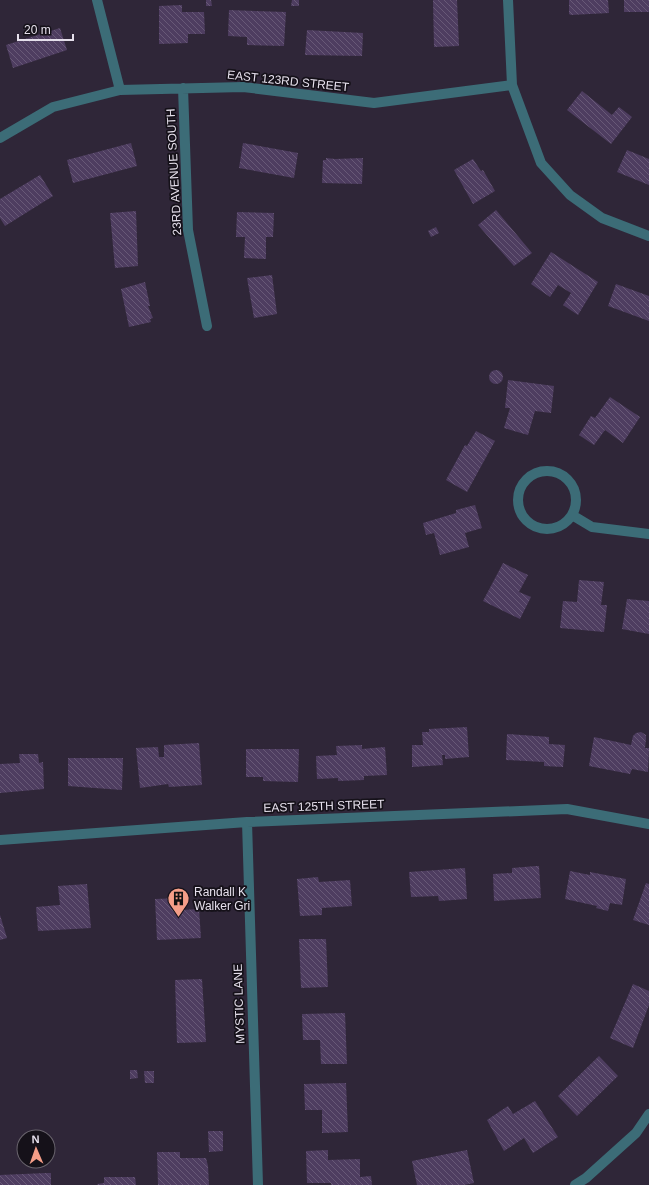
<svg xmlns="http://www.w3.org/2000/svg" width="649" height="1185" font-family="Helvetica,sans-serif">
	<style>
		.building { fill: url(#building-back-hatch) }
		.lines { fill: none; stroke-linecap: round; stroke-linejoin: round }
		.street { stroke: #3c6c77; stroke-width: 10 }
		.labels { text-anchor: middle; stroke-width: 3.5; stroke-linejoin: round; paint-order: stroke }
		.street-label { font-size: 12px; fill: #e6e0ec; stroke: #151119 }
		.poi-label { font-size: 12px; fill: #e6e0ec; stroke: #151119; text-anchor: start }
	</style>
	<defs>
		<pattern id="building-back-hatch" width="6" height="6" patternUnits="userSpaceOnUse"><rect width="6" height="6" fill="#4e3d60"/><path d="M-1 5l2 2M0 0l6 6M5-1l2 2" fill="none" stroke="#685977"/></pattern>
	</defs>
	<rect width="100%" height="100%" fill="#2f2638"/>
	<path class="building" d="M206,0H211L212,6H206Z
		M292,0H299V6H291Z
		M433,0H457L459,46L434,47Z
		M569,0H608L609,13L571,15L569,14Z
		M624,0H649V12H624Z
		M182,5V12H204L205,34H188V43L159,44V6Z
		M229,10L286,12L284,46L247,45V37L228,36Z
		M60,28L67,50L13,68L6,45Z
		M307,30L363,33L362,56L305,55Z
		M582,91L612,115L619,107L632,117L611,144L567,110Z
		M131,143L137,166L73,183L67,160Z
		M243,143L298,153L294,178L239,168Z
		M627,150L649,159V185L617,172Z
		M326,158L335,159L363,158L362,184L322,183L323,160H326Z
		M473,159L481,171L483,170L495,191L473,204L454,170Z
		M40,175L53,196L5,226L0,218V199Z
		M496,210L532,253L514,266L478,225Z
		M136,211L138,266L115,268L110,213Z
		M237,212L274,213L273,237H266V259L244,258L245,237H236Z
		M436,227L439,233L431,237L428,231Z
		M551,252L598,282L578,315L563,305L571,293L558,285L550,297L531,284Z
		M272,275L277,314L254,318L247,278Z
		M145,282L150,306H148L153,318L150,319L151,322L129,327L121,289Z
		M616,284L649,296V321L608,306Z
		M489 377a7 7 0 1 1 14 0a7 7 0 1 1-14 0Z
		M508,380L554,386L551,413L535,411L528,435L504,428L510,408H505Z
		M610,397L640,417L623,443L605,430L594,445L579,435L591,416L595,418Z
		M476,431L495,441L467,492L446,480L465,445L467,446Z
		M475,505L482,528L465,533L469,547L440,555L434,533L426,535L423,523L456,513V510Z
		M503,563L528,575L519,592L531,597L520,619L483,601Z
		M579,580L604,582L601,605H607L604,632L560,628L563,601L577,602Z
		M627,599L649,601V634L622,629Z
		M467,727L469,757L445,759V755H442L443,765L412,767V745H423L422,732H429V729Z
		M641,732L646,735V739L645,748H649L648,772L632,769L630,774L589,766L594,737L631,745L633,736L636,733Z
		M507,734L549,737V744L565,745L563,767L544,766V762L506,760Z
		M199,743L202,785L169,787L168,784L140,788L136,748L158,747L159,757H164V745Z
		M362,745V749L385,747L387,775L364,776V780L338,781V778L317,779L316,756L337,755L336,746Z
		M246,749H299L298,782L263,781V777H246Z
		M19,754H38L39,763L43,762L44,789L0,793V764L20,763Z
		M68,758H123L122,790L68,786Z
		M536,866H539L541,898L494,901L493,874L512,873V868Z
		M465,868L467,899L439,901L438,896L411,897L409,872Z
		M570,871L590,875V872L626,879L622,905L610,903L608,911L596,908L597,906L565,899Z
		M318,877L319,882L350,880L352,906L322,908V915L300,916L297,879Z
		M646,883L649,884V925L633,920Z
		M87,884L91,928L38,931L36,907L60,905L58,886Z
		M181,898L182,910L199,909L201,938L157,940L155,899Z
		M0,915L7,938L0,940Z
		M299,939H326L328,987L301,988Z
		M202,979L206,1042L177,1043L175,980Z
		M633,984L649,991V1005L633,1048L610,1038Z
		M345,1013L347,1064H321L320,1040H303L302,1014Z
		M599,1056L618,1076L577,1116L558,1096Z
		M130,1070H137L138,1078L130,1079Z
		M144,1071H154V1083H145Z
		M346,1083L348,1132L322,1133V1110H305L304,1084Z
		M535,1101L558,1137L533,1153L524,1138L504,1151L487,1120L508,1106L513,1114Z
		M208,1131H223V1151L209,1152Z
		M328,1150V1160L360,1159V1177L371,1176L372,1185H331V1183H307L306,1151Z
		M467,1150L474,1183L464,1185H417L412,1161Z
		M157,1152H180V1158H206L208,1166L209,1185H158Z
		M46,1173H51V1185H0V1175Z
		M104,1177H135L136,1185H98L97,1184L104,1183Z"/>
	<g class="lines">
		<path class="street" d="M97,0L120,90
			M508,0L512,85L541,163L570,195L602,218L649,236
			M183,88L188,230L207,326
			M0,138L53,107L120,90L243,87L374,103L512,85
			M518 500a29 29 0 1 1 58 0a29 29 0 1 1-58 0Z
			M572,515L592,527L649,534
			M247,822L258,1185
			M0,840L247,822L567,809L649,824
			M575,1185L586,1178L636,1133L649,1114"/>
	</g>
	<defs>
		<symbol id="building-pin" viewBox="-11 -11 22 30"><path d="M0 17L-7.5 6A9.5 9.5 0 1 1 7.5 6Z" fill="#f49e88" stroke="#151119"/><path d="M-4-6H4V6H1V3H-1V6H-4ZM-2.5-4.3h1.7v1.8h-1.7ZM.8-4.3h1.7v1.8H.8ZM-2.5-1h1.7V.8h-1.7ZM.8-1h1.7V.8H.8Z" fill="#111"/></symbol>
	</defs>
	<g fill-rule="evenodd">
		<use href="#building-pin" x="166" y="886" width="25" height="34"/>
	</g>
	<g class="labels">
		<g class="street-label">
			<text transform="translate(288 81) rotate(6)" y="4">EAST 123RD STREET</text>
			<text transform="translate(174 172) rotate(-93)" y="4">23RD AVENUE SOUTH</text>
			<text transform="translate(324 806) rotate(-2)" y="4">EAST 125TH STREET</text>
			<text transform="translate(239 1004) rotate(-92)" y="4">MYSTIC LANE</text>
		</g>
		<g class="poi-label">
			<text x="194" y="896">Randall K<tspan x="194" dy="14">Walker Gri</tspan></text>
		</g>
	</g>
	<g transform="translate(36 1149) rotate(358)"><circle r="19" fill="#151119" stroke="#69646d"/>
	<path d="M0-3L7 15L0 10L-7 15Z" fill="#f49e88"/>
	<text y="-6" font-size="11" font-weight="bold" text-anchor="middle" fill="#e6e0ec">N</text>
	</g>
	<path d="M18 34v6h55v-6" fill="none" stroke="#e6e0ec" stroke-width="2"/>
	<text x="24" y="34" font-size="12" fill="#e6e0ec" stroke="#151119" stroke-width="3" paint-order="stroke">20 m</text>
</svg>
